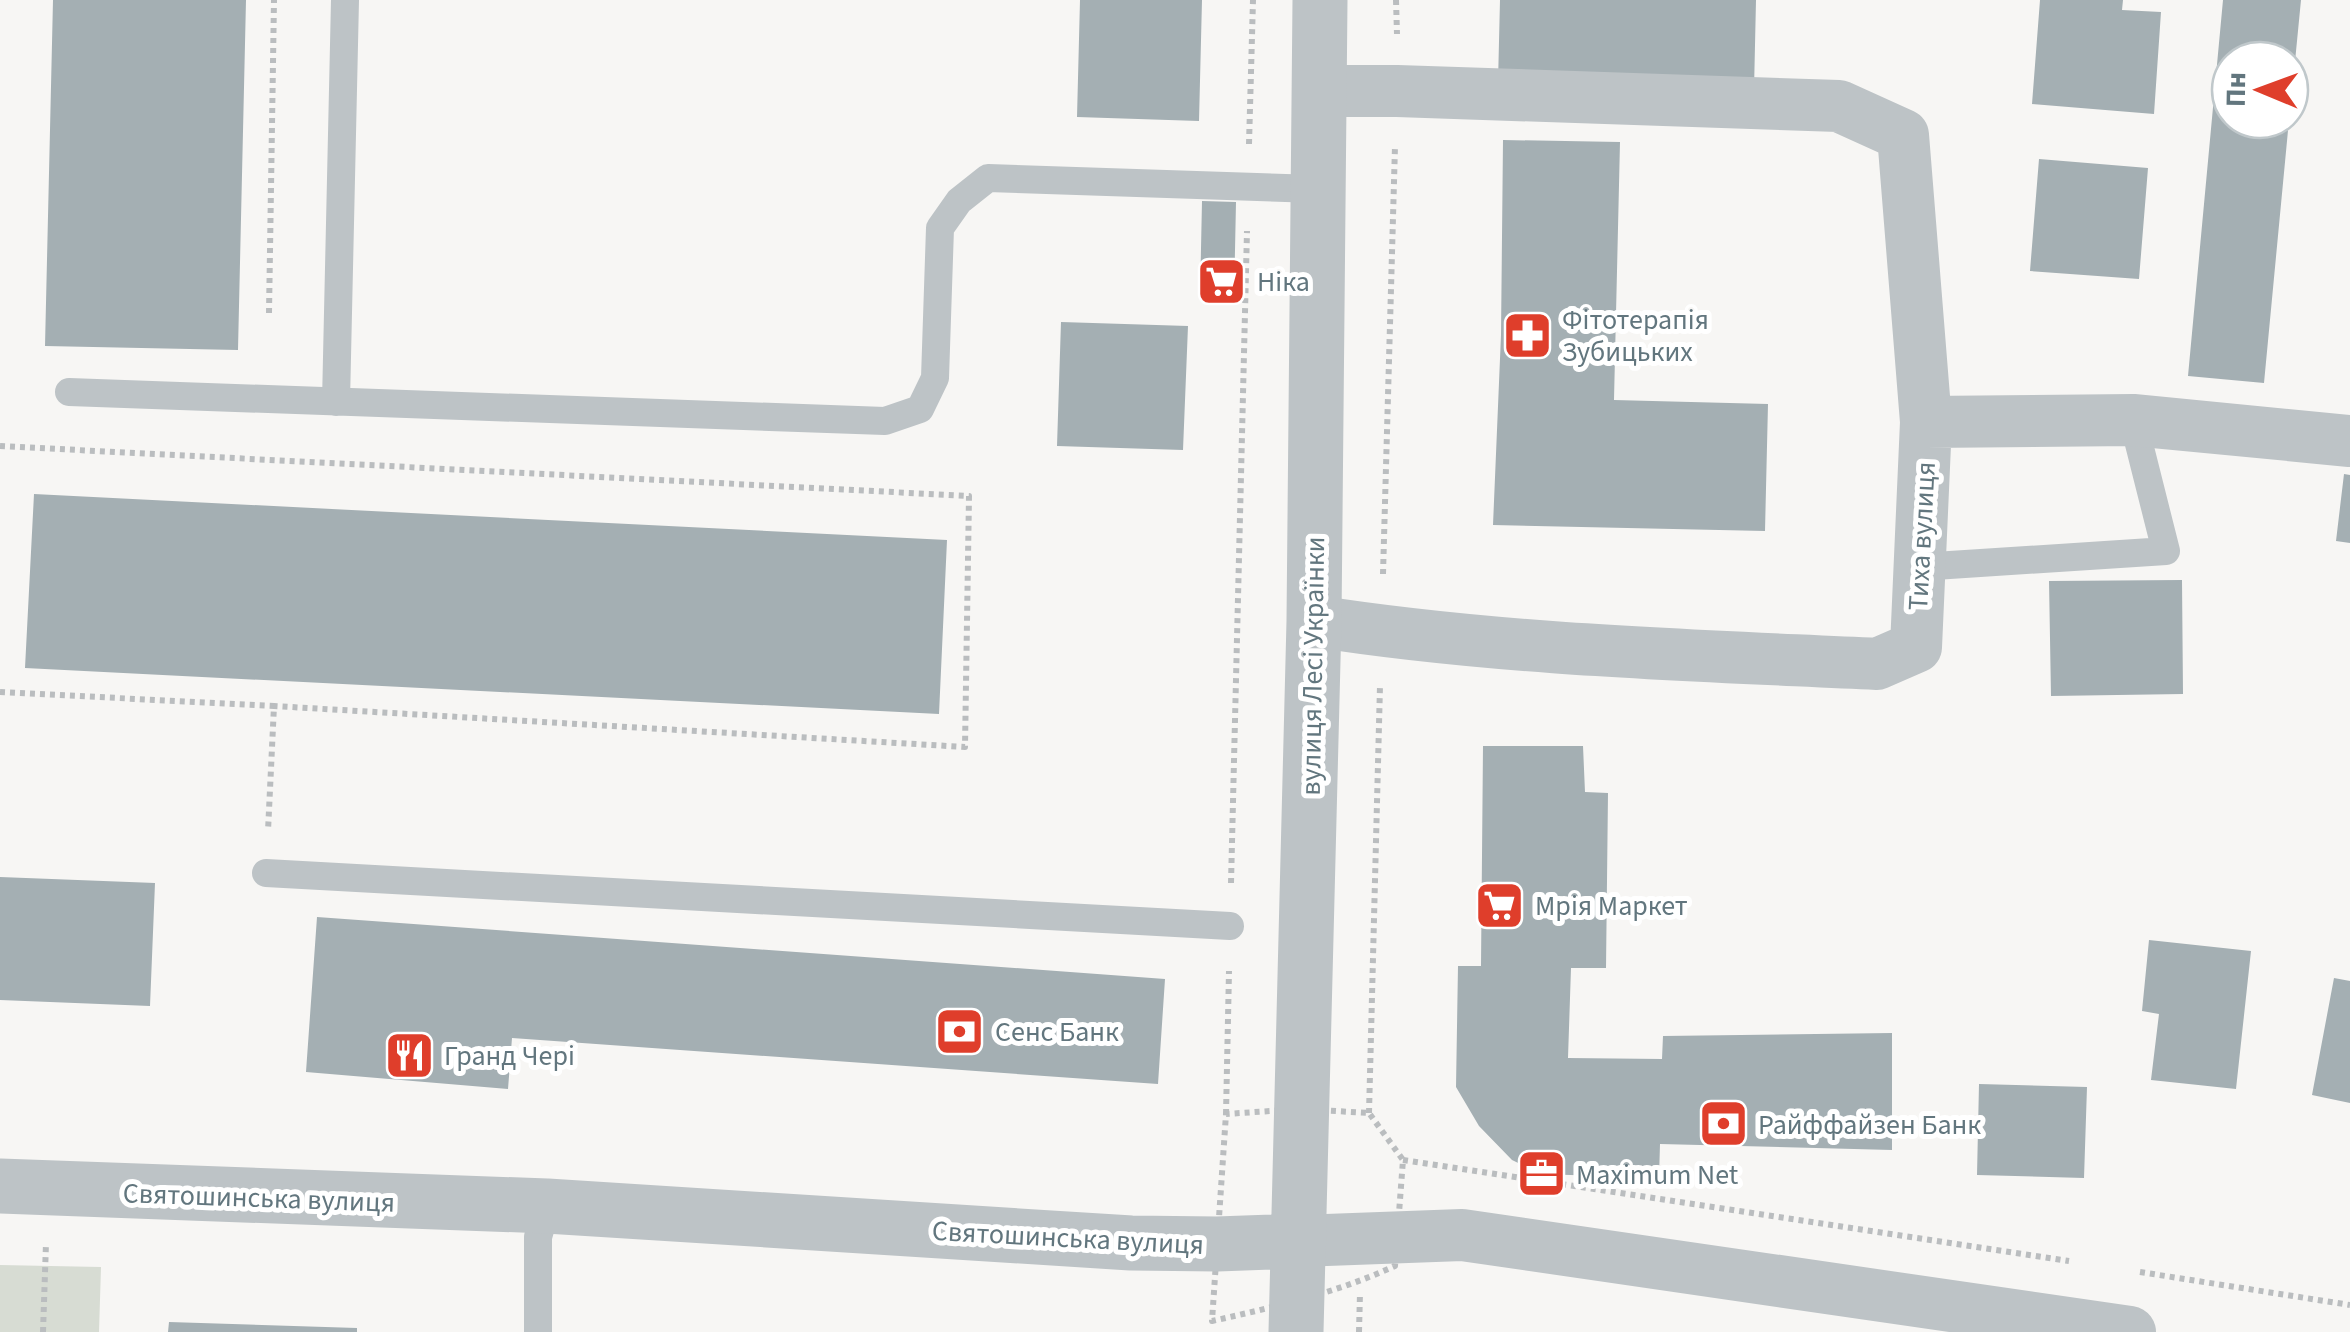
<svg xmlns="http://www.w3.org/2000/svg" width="2350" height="1332" font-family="'Source Sans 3',sans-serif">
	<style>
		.green { fill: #d7dcd3 }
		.building { fill: #a4afb3 }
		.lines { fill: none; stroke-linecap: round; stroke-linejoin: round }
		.path { stroke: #babdbf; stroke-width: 6; stroke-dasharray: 5 5; stroke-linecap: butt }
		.service { stroke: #bdc3c6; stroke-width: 28 }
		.minor { stroke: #bdc3c6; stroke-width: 52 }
		.tertiary { stroke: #bdc3c6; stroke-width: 55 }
		.labels { text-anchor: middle; stroke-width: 10; stroke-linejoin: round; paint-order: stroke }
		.poi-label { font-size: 28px; fill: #62767e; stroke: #fff; text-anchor: start }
		.street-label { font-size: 28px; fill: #62767e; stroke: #fff }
	</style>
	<rect width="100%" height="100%" fill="#f7f6f4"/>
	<path class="green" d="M0,1265L101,1267L99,1332H0Z"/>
	<path class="building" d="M53,0H246L238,350L45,346Z
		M1080,0H1202L1199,121L1077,117Z
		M1500,0H1756L1754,90L1498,83Z
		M2040,0H2123L2122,10L2161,12L2154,114L2032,104Z
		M2223,0H2301L2293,82L2290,81V60H2230V120H2289L2264,383L2188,376Z
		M1503,140L1620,142L1614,400L1768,404L1765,531L1493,525L1501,335Z
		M2039,159L2148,168L2139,279L2030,271Z
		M1202,201L1236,202L1234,298L1200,297Z
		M1061,322L1188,326L1183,450L1057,446Z
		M2344,474L2350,475V543L2336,541Z
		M34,494L947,540L939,714L25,668Z
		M2182,580L2183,694L2051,696L2049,581Z
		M1483,746H1583L1585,792L1608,793L1606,968H1571L1568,1058L1662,1059L1663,1036L1892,1033V1150L1660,1144L1659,1178L1541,1174L1512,1160L1479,1126L1456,1087L1458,966H1481Z
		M0,877L155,883L150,1006L0,1000Z
		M317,917L1165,979L1158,1084L512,1038L508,1089L306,1072Z
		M2149,940L2251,951L2236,1089L2151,1080L2159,1014L2142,1011Z
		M2334,978L2350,981V1103L2312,1095Z
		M1979,1084L2087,1087L2084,1178L1977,1175Z
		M169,1322L357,1328V1332H168Z"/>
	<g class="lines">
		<path class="path" d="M1396,0L1397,34
			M1249,144L1253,0
			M269,313L274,0
			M0,446L969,496L965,747L274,706
			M1383,574L1395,146
			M0,692L274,706L268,831
			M1231,883L1247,231
			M1301,1109L1369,1113L1403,1160L1395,1266C1336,1293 1275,1307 1212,1321L1226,1114Z
			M1369,1113L1380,686
			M1226,1114L1229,971
			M1403,1160L2069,1261
			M2140,1272L2350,1305
			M43,1332L46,1243
			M1359,1332L1360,1293"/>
		<path class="service" d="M69,392L885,421L920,409L935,378L940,228L959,201L988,178L1317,189
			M336,402L345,0
			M1919,567L2166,551L2133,420
			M266,873L1230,926
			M538,1332V1237L547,1206"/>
		<path class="minor" d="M1926,422L2133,420L2350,441
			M1314,621C1500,650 1689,655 1877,664L1916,647L1926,422L1903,135L1839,106L1397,91H1318
			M1299,1241L1462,1235L2130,1332"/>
		<path class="tertiary" d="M0,1186L547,1206L1131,1243L1217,1244L1299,1241
			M1296,1332L1314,621L1320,0"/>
	</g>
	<defs>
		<symbol id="supermarket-square" viewBox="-11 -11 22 22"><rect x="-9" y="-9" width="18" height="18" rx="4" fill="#df3e2b" stroke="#fff"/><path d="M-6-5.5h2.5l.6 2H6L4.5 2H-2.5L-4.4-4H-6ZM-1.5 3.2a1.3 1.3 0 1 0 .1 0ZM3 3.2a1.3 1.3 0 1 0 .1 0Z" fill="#fff"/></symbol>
		<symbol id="pharmacy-square" viewBox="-11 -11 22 22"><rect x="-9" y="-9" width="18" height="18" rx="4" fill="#df3e2b" stroke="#fff"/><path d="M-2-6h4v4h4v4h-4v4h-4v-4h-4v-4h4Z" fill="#fff"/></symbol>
		<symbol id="bank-square" viewBox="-11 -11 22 22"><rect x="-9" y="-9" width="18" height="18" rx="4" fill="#df3e2b" stroke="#fff"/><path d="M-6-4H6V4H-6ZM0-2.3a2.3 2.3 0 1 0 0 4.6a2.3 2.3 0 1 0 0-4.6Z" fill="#fff"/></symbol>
		<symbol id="restaurant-square" viewBox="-11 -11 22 22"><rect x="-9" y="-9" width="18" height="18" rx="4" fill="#df3e2b" stroke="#fff"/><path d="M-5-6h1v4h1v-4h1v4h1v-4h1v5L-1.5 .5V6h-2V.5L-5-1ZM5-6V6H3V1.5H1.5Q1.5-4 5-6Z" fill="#fff"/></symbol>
		<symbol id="office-square" viewBox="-11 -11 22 22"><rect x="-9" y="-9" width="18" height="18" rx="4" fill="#df3e2b" stroke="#fff"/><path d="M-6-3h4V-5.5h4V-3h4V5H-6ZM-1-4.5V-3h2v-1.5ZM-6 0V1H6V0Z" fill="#fff"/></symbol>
	</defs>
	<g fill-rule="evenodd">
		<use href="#supermarket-square" x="1194" y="254" width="55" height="55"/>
		<use href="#pharmacy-square" x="1500" y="308" width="55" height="55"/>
		<use href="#supermarket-square" x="1472" y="878" width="55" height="55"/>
		<use href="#bank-square" x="932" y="1004" width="55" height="55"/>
		<use href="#restaurant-square" x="382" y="1028" width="55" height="55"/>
		<use href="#bank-square" x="1696" y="1096" width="55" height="55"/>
		<use href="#office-square" x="1514" y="1146" width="55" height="55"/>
	</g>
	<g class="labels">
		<g class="poi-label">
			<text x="1257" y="291">Ніка</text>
			<text x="1562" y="329">Фітотерапія<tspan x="1562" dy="32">Зубицьких</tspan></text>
			<text x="1535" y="915">Мрія Маркет</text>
			<text x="995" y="1041">Сенс Банк</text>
			<text x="444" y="1065">Гранд Чері</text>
			<text x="1758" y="1134">Райффайзен Банк</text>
			<text x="1576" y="1184">Maximum Net</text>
		</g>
		<g class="street-label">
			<text transform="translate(1921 536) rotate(-87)" y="10">Тиха вулиця</text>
			<text transform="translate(1312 666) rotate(-89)" y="10">вулиця Лесі Українки</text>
			<text transform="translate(259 1197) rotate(2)" y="10">Святошинська вулиця</text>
			<text transform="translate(1068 1237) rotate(3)" y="10">Святошинська вулиця</text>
		</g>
	</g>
	<g transform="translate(2260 90) rotate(271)"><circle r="48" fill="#ffffff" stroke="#c0c8cb" stroke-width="2.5"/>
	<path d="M0-8L18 38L0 25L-18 38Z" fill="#df3e2b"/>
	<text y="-15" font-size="28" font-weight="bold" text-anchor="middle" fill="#62767e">Пн</text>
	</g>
</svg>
